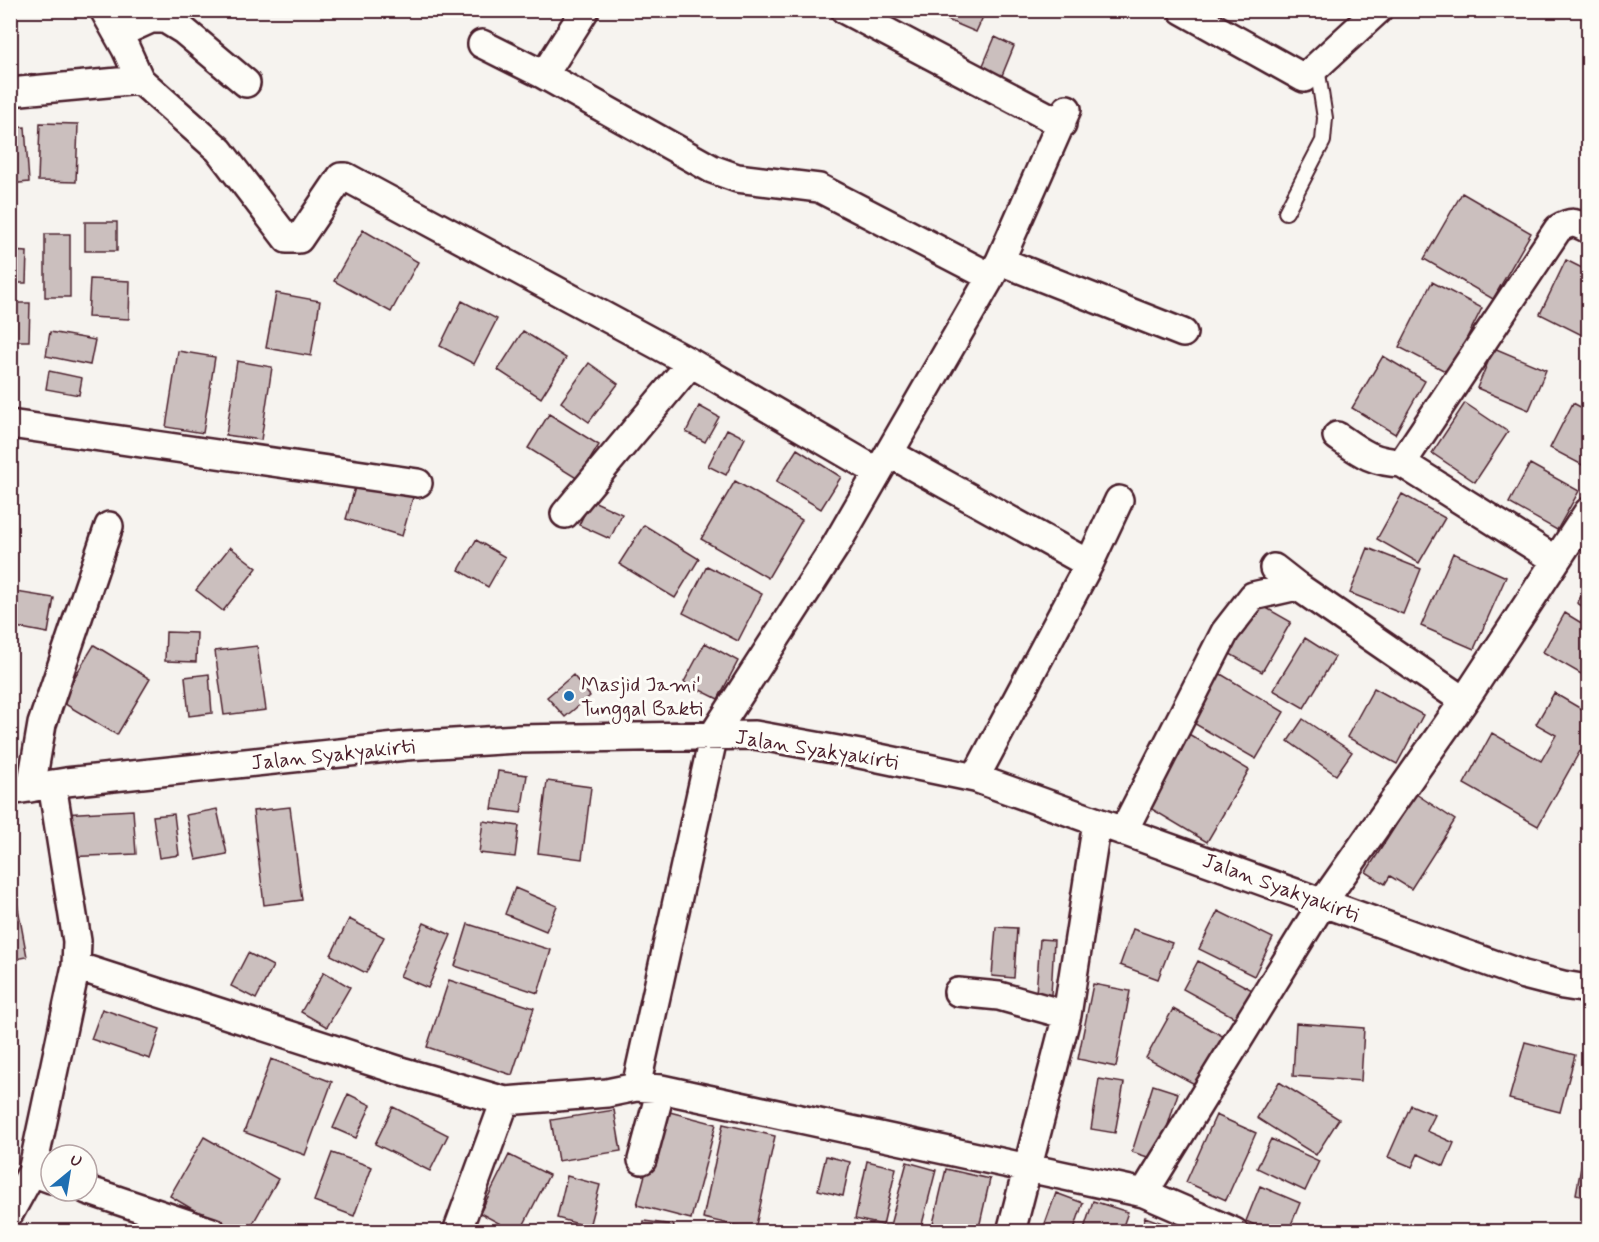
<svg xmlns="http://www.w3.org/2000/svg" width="1599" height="1242" font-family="Mynerve,sans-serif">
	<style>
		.building { fill: #cbbfbe; stroke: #4a1f2b; stroke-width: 1.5 }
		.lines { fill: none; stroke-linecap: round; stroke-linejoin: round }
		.lane-casing { stroke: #4a1f2b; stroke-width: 18 }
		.street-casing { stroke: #4a1f2b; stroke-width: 32 }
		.lane { stroke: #fdfcf7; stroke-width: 14 }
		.street { stroke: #fdfcf7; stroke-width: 27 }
		.poi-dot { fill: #1f6fb2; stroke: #fdfcf7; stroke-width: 2 }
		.labels { text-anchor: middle; stroke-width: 6; stroke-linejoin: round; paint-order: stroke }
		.poi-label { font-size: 21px; fill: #4a1f2b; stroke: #fdfcf7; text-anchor: start }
		.street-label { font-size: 21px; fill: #4a1f2b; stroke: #fdfcf7 }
	</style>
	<rect width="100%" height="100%" fill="#f6f3ef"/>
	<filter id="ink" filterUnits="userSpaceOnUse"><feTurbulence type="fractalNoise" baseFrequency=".0167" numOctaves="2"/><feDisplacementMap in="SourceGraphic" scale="12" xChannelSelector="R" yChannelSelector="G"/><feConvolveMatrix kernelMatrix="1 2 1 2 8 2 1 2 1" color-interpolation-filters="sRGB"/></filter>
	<g filter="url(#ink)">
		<path class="building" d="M924,10H986L976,32Z
			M995,37L1014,46L1001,78L981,70Z
			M40,123L78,124L76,182L38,181Z
			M25,127L29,182L10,184V128Z
			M1462,193L1531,233L1493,299L1424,259Z
			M85,222H117V251H85Z
			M363,230L418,262L391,312L334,281Z
			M45,234H70V297H45Z
			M10,251L27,252L26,283H10Z
			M1566,260L1588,271V338L1540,314Z
			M90,279L130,281L129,319L88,317Z
			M1432,282L1482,308L1449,373L1399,347Z
			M276,293L320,301L311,356L266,348Z
			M462,301L497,319L474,364L440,346Z
			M10,303H30L29,341H10Z
			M523,331L566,358L541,398L498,370Z
			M50,332L95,340L90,365L46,356Z
			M1494,348L1546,370L1529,410L1477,388Z
			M178,351L215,357L203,433L166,427Z
			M1383,356L1425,381L1395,434L1352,408Z
			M237,361L272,367L261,440L226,435Z
			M589,363L618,384L589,422L561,402Z
			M49,371L82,378L79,395L46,389Z
			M1465,403L1508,432L1475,482L1432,453Z
			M1573,403L1588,411V468L1550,448Z
			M699,406L719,417L705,442L686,432Z
			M549,414L599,445L578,479L528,448Z
			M727,429L745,438L726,475L708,466Z
			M797,449L841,477L821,509L776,482Z
			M1530,464L1579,491L1557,530L1509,503Z
			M358,477L414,494L402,536L346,519Z
			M735,481L802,520L768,578L701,539Z
			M1402,494L1445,518L1419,563L1377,539Z
			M591,500L622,514L610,539L579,525Z
			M644,525L699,559L675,598L619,564Z
			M476,540L505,557L488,587L459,570Z
			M230,547L257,568L223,611L196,590Z
			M1368,548L1421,569L1403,614L1350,593Z
			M1453,553L1506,577L1474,649L1421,626Z
			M707,566L762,594L738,641L683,613Z
			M1588,585V610L1577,603Z
			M10,591L54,598L48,633L10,626Z
			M1252,600L1291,622L1262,672L1223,650Z
			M1565,613L1588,627V678L1543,652Z
			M166,632L197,633L196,662L165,661Z
			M1305,638L1335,657L1304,708L1273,690Z
			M705,643L738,661L718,699L684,682Z
			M94,645L150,679L117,735L60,701Z
			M257,646L266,710L224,715L215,651Z
			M1219,673L1284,712L1256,759L1190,721Z
			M209,674L212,713L189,716L185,677Z
			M573,675L590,696L565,717L547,697Z
			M1374,688L1423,715L1397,764L1347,737Z
			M1554,693L1588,713V750L1586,755L1580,751L1538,826L1464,784L1492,733L1541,761L1556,735L1536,724Z
			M1303,719L1352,752L1336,775L1288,741Z
			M1182,730L1249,770L1207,842L1140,802Z
			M498,771L527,775L521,813L492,809Z
			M547,781L591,787L582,859L538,853Z
			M1416,794L1455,820L1411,889L1390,876L1385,884L1366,872Z
			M290,807L302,900L264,905L253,811Z
			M217,809L227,854L196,860L186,815Z
			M133,810L136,854L65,857L62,814Z
			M174,814L179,855L159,858L153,816Z
			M483,821L519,826L515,857L479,853Z
			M10,864L27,957L10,960Z
			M515,888L557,906L546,931L505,914Z
			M1218,911L1273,938L1254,976L1199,949Z
			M349,919L384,937L366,973L331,955Z
			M424,923L451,935L428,988L400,976Z
			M468,924L551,950L538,993L455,966Z
			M996,927L1017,928L1014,978L992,976Z
			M1133,929L1172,943L1158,979L1120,965Z
			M1040,939L1054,940L1051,995L1036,994Z
			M248,953L273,966L256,999L231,986Z
			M1198,961L1256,992L1241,1021L1183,989Z
			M324,972L350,987L327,1027L301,1012Z
			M449,980L534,1008L512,1075L427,1047Z
			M1093,984L1130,991L1116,1067L1078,1059Z
			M102,1009L160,1029L150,1059L91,1039Z
			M1173,1009L1228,1039L1202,1088L1146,1058Z
			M1296,1023L1364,1028L1361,1081L1293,1076Z
			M1525,1042L1575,1055L1560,1112L1509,1099Z
			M271,1059L332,1082L305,1155L244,1132Z
			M1099,1079L1124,1083L1115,1133L1091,1129Z
			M1279,1082L1339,1119L1316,1155L1257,1118Z
			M1153,1085L1178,1093L1157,1160L1132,1152Z
			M348,1094L371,1105L356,1138L333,1128Z
			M1411,1105L1435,1115L1427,1131L1454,1143L1444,1166L1418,1154L1412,1167L1388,1157Z
			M393,1107L448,1135L430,1171L375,1144Z
			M614,1110L621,1151L558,1161L551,1120Z
			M662,1110L716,1124L691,1219L637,1205Z
			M1216,1115L1256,1133L1226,1200L1186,1182Z
			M723,1124L775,1136L755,1230L703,1218Z
			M1588,1130V1197L1576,1194Z
			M204,1137L278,1179L248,1232H231L170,1196Z
			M1271,1139L1319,1161L1305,1191L1257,1168Z
			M332,1153L372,1167L354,1216L314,1201Z
			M509,1155L549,1175L520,1232H515L480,1213Z
			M826,1156L850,1162L843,1196L818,1190Z
			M867,1161L896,1168L883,1225L855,1219Z
			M907,1162L936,1170L920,1232H899L889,1229Z
			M946,1169L990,1179L978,1232H931Z
			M567,1176L600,1185L589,1227L557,1218Z
			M1260,1186L1300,1203L1288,1232H1270L1246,1221Z
			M1056,1193L1083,1203L1073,1232H1042Z
			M1093,1201L1128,1212L1121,1232H1083Z
			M1145,1217L1188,1232H1141Z
			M644,1221L674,1225L673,1232H642Z"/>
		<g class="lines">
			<defs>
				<path id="lane" d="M1286,212L1323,141L1325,118L1317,67"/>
				<path id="street" d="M845,10L1062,124
					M1182,10L1304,78L1378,10
					M118,34L151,19H165L183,30L246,83
					M482,44L544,75L712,169L737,178L819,188L991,277
					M544,75L585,10
					M140,80L219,150L287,239H299L341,177H346L691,363L878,472
					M10,92L140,80L126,49L104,10
					M1000,261L1183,333
					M10,424L418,483
					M1337,436C1360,452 1372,462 1402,463
					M889,453L1089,564
					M565,514L691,363
					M1556,560L1402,463L1558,229C1571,221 1575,222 1588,229
					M1274,568L1297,586L1464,701
					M975,778L1089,564L1119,500
					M31,788L42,724L109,526
					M10,791L66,782L406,746L517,739L755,735L860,754L975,778L1524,975L1563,985L1588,989
					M1124,830L1225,632L1253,596L1297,586
					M76,966L404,1072L505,1101L607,1093L636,1087L661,1089L1144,1193L1234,1232
					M958,992L999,996L1067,1015
					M636,1087L714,734L836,545L1000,261L1067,109
					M642,1160L661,1089
					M51,1179L32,1172L76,966L77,941L52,784
					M87,1190L212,1232
					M1144,1193L1323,902L1464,701L1588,512
					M10,1212L32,1172
					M457,1232L505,1101
					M1011,1232L1067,1015L1097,822"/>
			</defs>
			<use href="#lane" class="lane-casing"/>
			<use href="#street" class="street-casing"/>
			<use href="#lane" class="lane"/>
			<use href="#street" class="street"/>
		</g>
	</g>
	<circle class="poi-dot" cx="569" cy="696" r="6"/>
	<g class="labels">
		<g class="poi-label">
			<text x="581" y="691">Masjid Jami'<tspan x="581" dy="24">Tunggal Bakti</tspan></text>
		</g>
		<g class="street-label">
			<text transform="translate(817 749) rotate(9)" y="7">Jalan Syakyakirti</text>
			<text transform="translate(333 754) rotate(-6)" y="7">Jalan Syakyakirti</text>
			<text transform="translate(1281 887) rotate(20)" y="7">Jalan Syakyakirti</text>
		</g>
	</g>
	<rect width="1599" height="1242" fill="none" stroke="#fdfcf7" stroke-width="36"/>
	<rect x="18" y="18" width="1563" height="1206" fill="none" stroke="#4a1f2b" stroke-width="2" filter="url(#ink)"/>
	<g transform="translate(69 1173) rotate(30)"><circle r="28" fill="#fdfcf7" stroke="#b5a4a5" stroke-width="1.5"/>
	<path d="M0-4.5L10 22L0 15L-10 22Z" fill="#1f6fb2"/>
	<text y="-9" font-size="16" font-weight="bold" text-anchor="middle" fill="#4a1f2b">U</text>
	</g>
</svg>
